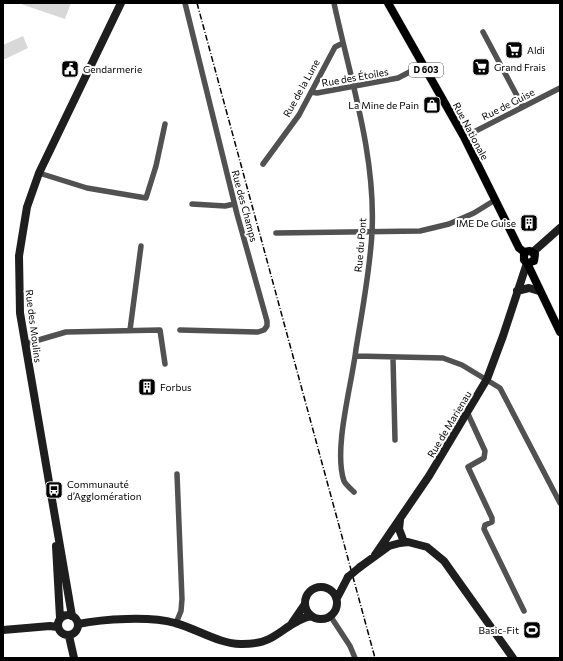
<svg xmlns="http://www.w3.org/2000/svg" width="563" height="661" font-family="Commissioner,sans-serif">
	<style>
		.pitch { fill: #d8d8d8 }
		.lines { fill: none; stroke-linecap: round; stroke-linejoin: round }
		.primary-casing { stroke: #dbdbdb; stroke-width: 9 }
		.street { stroke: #515151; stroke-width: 5.5 }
		.secondary { stroke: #1e1e1e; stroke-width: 8 }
		.primary { stroke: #000; stroke-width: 8 }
		.rail { stroke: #000; stroke-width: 1.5; stroke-dasharray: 6 2 1 2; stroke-linecap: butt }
		.secondary-bridge { stroke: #1e1e1e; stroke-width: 8 }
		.labels { text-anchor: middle; stroke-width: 4; stroke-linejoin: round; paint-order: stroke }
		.shield { fill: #fff; stroke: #4c4c4c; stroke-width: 1 }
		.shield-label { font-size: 9px; font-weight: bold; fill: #000 }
		.poi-label { font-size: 10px; fill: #000; stroke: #fff; text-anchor: start }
		.street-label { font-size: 10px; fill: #000; stroke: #fff }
	</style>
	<rect width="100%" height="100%" fill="#fff"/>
	<path class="pitch" d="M18,3H71L65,19Z
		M23,36L28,48L3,60V45Z"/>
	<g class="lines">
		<defs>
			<path id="primary" d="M388,3L464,137L519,248L524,252
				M524,252V260L527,263L560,332
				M524,252L530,251L535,254L534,261L527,263"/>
		</defs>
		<use href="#primary" class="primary-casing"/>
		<path class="street" d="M334,3C350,78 376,155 372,232C370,271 362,311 356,349C352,384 333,449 344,481C346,485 351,489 354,492
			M483,32L523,107
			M311,92L317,93L398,78L423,65
			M464,137L560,88
			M263,164L299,115L335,47L343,43
			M39,173L87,188L146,198L156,166L165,124
			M192,204L225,206L234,204
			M276,233L420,231L449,224L474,213L495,200
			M130,330L141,246
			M180,330L258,332L264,330L267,326V321L237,214L185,3
			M25,344L66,332L160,330L165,364
			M356,356L443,358L462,365L500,388L560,503
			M393,358L395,440
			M468,414L485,451L484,458L468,467L492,518V522L485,525L484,529L524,611
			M331,617L350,646L355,658
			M176,623L181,611L182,599L177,474"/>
		<path class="secondary" d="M533,252L560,228
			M517,291L529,288L539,291
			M400,520L399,529L404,542
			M56,546L60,618
			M375,555L429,476L487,379L503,336L527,263
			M360,567L389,546L400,543L408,542L427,547L444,561L513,658
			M305 603a16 16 0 1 1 32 0a16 16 0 1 1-32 0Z
			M337,598L348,577
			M58 625a10 10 0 1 1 20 0a10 10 0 1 1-20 0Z
			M72,616L20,313L19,256L27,207L39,173L121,3
			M292,623L305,604
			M78,624C103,619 150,616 175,623C195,628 221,645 242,644C250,644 261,643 269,639C283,632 295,619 311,616
			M3,630L50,626L57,627
			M69,636L74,658"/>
		<use href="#primary" class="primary"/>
		<path class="rail" d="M197,3L375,658"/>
		<path class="secondary-bridge" d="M348,577L360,567"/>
	</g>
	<defs>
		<symbol id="supermarket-square" viewBox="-11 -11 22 22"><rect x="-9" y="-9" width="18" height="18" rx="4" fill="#000" stroke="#fff"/><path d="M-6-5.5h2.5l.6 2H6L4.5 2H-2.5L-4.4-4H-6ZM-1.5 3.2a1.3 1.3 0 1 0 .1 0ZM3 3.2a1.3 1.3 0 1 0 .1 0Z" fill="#fff"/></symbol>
		<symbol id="civic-square" viewBox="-11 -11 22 22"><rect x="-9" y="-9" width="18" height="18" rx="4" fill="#000" stroke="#fff"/><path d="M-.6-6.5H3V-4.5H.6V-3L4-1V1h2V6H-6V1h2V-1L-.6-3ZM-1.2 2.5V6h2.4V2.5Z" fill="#fff"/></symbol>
		<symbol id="shop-square" viewBox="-11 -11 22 22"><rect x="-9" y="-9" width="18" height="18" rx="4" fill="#000" stroke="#fff"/><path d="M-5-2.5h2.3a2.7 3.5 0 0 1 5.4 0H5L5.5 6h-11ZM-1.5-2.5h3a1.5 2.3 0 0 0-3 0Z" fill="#fff"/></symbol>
		<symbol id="building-square" viewBox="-11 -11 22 22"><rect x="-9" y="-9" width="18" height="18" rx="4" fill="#000" stroke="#fff"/><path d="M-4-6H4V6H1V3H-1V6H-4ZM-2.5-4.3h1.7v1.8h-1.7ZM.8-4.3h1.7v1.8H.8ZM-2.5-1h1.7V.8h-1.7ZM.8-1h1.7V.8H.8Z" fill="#fff"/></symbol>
		<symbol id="bus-square" viewBox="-11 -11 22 22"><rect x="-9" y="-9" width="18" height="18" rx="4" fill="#000" stroke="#fff"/><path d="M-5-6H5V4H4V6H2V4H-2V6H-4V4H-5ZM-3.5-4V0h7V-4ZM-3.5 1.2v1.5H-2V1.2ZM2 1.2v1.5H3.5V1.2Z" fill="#fff"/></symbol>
		<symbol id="stadium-square" viewBox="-11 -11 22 22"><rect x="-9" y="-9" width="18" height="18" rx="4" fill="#000" stroke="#fff"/><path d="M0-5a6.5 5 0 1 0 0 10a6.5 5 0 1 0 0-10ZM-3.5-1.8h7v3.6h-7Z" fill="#fff"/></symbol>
	</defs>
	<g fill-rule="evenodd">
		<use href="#supermarket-square" x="504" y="40" width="20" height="20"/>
		<use href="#supermarket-square" x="471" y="57" width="20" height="20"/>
		<use href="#civic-square" x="60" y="59" width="20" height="20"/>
		<use href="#shop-square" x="422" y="95" width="20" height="20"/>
		<use href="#building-square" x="519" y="213" width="20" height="20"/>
		<use href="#building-square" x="137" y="377" width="20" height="20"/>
		<use href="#bus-square" x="44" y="480" width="20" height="20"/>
		<use href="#stadium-square" x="522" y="620" width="20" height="20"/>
	</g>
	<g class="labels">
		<rect class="shield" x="409" y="63" width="34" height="14" rx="3"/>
		<g class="shield-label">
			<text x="426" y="73">D 603</text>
		</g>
		<g class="poi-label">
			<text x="527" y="54">Aldi</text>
			<text x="494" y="71">Grand Frais</text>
			<text x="83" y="73">Gendarmerie</text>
			<text x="419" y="109" text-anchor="end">La Mine de Pain</text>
			<text x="516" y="227" text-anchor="end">IME De Guise</text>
			<text x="160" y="391">Forbus</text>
			<text x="67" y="488">Communauté<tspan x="67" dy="12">d’Agglomération</tspan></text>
			<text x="519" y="634" text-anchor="end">Basic-Fit</text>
		</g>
		<g class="street-label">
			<text transform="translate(355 77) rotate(-10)" y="4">Rue des Étoiles</text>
			<text transform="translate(301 88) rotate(-61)" y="4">Rue de la Lune</text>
			<text transform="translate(508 104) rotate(-27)" y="4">Rue de Guise</text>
			<text transform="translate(471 131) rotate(62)" y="4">Rue Nationale</text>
			<text transform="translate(245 206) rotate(75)" y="4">Rue des Champs</text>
			<text transform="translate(360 245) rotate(-85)" y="4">Rue du Pont</text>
			<text transform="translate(34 326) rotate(83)" y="4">Rue des Moulins</text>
			<text transform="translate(449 424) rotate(-59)" y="4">Rue de Marienau</text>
		</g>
	</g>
	<rect width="563" height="661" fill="none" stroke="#000000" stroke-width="8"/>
</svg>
